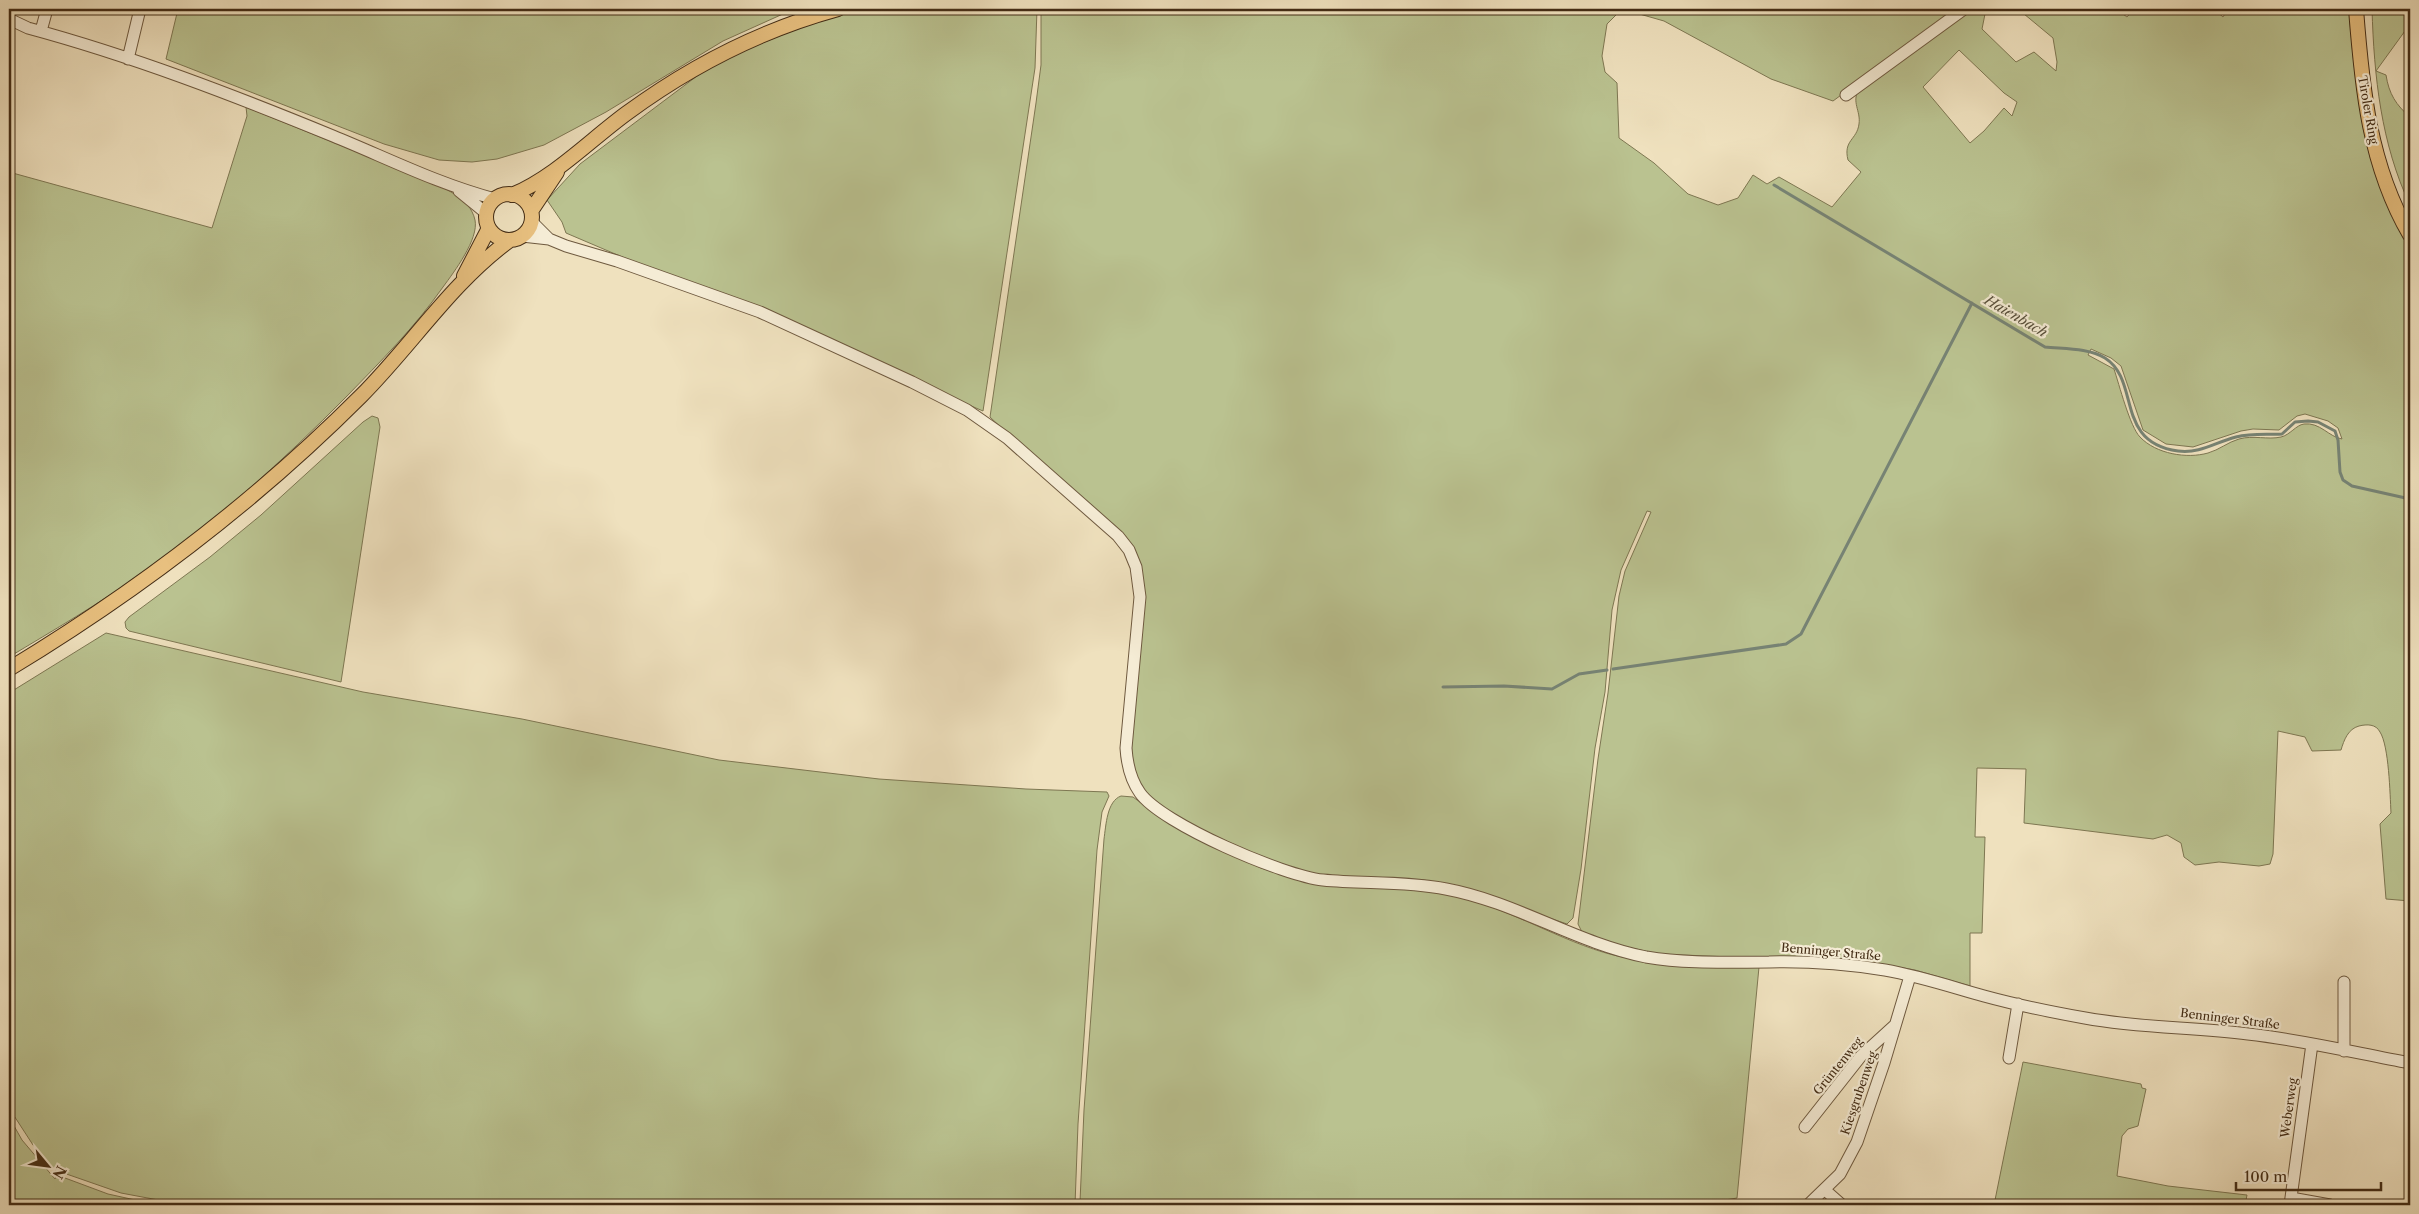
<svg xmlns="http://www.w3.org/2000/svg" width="2419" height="1214" font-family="'Libre Caslon Text',serif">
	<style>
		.green { fill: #bac290; stroke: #7e7752; fill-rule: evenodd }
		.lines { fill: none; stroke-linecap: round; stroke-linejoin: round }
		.stream { stroke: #778374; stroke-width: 3 }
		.minor-casing { stroke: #6e593f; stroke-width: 13 }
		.major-casing { stroke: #432c15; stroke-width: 16 }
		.minor { stroke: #f5ecd5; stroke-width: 11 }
		.major { stroke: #e8c07f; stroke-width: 14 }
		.labels { text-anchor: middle; stroke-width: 4.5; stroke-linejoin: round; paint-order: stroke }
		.street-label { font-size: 12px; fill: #432c15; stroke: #f5ecd5 }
		.water-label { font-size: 14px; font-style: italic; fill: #59503c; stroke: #f5ecd5 }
	</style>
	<rect width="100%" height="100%" fill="#efe1be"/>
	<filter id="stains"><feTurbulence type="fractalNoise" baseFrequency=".004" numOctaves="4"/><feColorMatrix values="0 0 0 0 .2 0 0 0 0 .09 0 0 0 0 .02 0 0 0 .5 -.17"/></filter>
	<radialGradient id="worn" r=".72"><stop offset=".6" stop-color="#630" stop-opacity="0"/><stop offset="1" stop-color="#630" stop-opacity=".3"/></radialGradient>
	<path class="green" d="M178,9H794L723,41L606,112L544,145L497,159L472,162L439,160L384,144L166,59Z
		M861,9H1037L1035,68L983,411L566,233L562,222L547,200L580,164L701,73L730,56L821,19Z
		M1041,9H1958L1833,101L1771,79L1664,21L1622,9L1607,24L1602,56L1605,72L1617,83L1619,138L1654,163L1688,194L1718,205L1738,198L1753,175L1767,184L1779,177L1832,207L1861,172L1848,160C1843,140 1857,140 1859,124C1861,111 1851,102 1859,89L1971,9H1986L1982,29L2016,62L2034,52L2056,71L2057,62L2053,38L2018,9H2116L2127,17L2134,9H2214L2223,17L2228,9H2349C2356,97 2364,171 2410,249V901L2386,899L2380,824L2391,813C2390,794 2389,746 2380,732C2376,724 2367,724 2359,726C2348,729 2344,740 2341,750L2312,751L2305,737L2278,731L2273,854L2270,864L2259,866L2219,862L2195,865L2184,857L2181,843L2167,835L2153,839L2024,823L2026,769L1977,768L1975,837H1985L1982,933H1970V986L1915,970L1876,963L1659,954L1622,946L1582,932L1578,924L1579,916L1598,759L1608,693L1619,596L1625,571L1651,512L1647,511L1621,570L1612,610L1605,692L1595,748L1581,869L1573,918L1567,924L1459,887L1424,880L1319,875L1282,867L1181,820L1152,801L1135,778L1130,753L1138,557L990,417L1036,103L1041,65ZM1959,50L2004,93L2017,102L2012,116L2004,108L1984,131L1970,143L1923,87ZM2091,349L2111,358L2121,366L2143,430L2166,444L2193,447L2241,431L2253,429L2279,430L2297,416L2305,414L2328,421L2338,428L2342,439C2329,437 2320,422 2304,424C2296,425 2290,435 2281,437C2268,440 2253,435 2239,439C2228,442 2219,450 2208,453C2187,459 2156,454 2140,437C2130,427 2119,384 2114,369L2088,355Z
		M2372,9H2410V24L2376,71L2386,75C2389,94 2396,105 2410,117V205C2381,144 2374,76 2372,9Z
		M246,107L424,179C443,188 470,197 475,220C479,239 454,272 443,287C415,327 380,362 346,397C283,461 216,521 143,573C100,603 54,630 9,657V172L212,228L247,116Z
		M372,416L378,418L380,427L341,682L129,631L126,628L125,622L129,617L210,557L261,515L363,422Z
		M106,633L363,692L522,719L719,760L879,779L1026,789L1107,792L1109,796L1102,812L1097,850L1078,1124L1075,1205H185L121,1193L55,1170L33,1145L9,1108V693Z
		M1121,796L1133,797L1152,811L1261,868L1307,882C1362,886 1420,885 1473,901C1526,916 1580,952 1634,959C1675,965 1718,964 1759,967L1737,1198L1696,1205H1196L1080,1202L1084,1110L1104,839C1106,825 1107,801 1121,796Z
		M2023,1062L2141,1084L2142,1088L2146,1089L2138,1126L2128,1129L2122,1136L2117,1176L2168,1186L2247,1195L2245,1205H1994Z
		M9,1117L22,1140L55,1179L57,1175L108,1194L158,1205H9Z"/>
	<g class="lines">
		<path class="stream" d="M1774,185L2045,347C2064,349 2089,348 2105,358C2141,381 2114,442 2178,451C2200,454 2216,442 2236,437C2252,433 2266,435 2282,434L2295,422L2308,421L2318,422L2335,431L2338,440L2340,472L2343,480L2352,486L2410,499
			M1613,669L1786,644L1801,634L1972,303
			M1443,687L1504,686L1552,689L1579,674L1607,670"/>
		<defs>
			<path id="minor" d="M9,19L28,28C132,56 233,95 333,136C387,158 438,184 495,199
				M41,31L47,9
				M128,59L140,9
				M1846,95L1964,9
				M459,191L486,213
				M531,221L549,239
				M522,236L549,239L566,246L617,261L760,312L912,382L967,410L1007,438L1118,536L1129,550L1136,567L1140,597L1126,748C1127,764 1130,779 1140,793C1162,824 1284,876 1323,880C1364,884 1405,881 1446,889C1516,902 1576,943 1646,957C1687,964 1728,962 1769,962C1808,961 1847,964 1885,970C1919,976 1952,987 1984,996C2017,1005 2051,1012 2085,1018C2139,1028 2194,1027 2248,1034C2303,1040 2356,1053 2410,1063
				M2344,1051V982
				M2009,1058L2018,1004
				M1805,1127L1861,1056L1895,1025
				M1825,1190L1842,1205
				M2291,1198L2330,1205
				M1808,1205L1840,1174L1857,1142L1884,1063L1910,976
				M2290,1205L2312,1044"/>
			<path id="major" d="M2356,9C2362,87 2369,165 2410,235
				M486 217a23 23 0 1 1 46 0a23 23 0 1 1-46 0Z
				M512,195C555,177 590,140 627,113C691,66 761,30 838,9
				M531,211L557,172
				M464,276L489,228
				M9,669C138,591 254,503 361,396C412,345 451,283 510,240"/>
		</defs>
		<use href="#minor" class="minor-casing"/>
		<use href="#major" class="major-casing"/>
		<use href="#minor" class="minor"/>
		<use href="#major" class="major"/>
	</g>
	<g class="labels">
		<g class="street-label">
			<text transform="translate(2368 110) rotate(80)" y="4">Tiroler Ring</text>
			<text transform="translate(1831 952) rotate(5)" y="4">Benninger Straße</text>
			<text transform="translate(2230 1019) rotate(7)" y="4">Benninger Straße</text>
			<text transform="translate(1838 1066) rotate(-51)" y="4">Grüntenweg</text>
			<text transform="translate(1859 1093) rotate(-71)" y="4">Kiesgrubenweg</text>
			<text transform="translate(2289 1108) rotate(-82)" y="4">Weberweg</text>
		</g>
		<g class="water-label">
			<text transform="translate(2016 316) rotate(30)" y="5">Haienbach</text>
		</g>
	</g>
	<rect width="2419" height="1214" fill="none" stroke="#efe1be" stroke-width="30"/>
	<rect x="10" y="10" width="2399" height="1194" fill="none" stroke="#432c15" stroke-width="2.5"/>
	<rect x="15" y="15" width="2389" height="1184" fill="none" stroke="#432c15"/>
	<g transform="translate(48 1166) rotate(119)" stroke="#f5ecd5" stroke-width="4" paint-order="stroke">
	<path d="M0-4L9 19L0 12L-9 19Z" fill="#432c15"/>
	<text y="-8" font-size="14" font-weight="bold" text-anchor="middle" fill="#432c15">N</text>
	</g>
	<path d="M2236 1182v8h145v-8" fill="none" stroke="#432c15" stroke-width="2.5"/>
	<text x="2244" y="1182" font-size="15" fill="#432c15" stroke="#f5ecd5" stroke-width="4" paint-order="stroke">100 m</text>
	<rect width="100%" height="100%" filter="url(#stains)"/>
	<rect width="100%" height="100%" fill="url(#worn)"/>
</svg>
